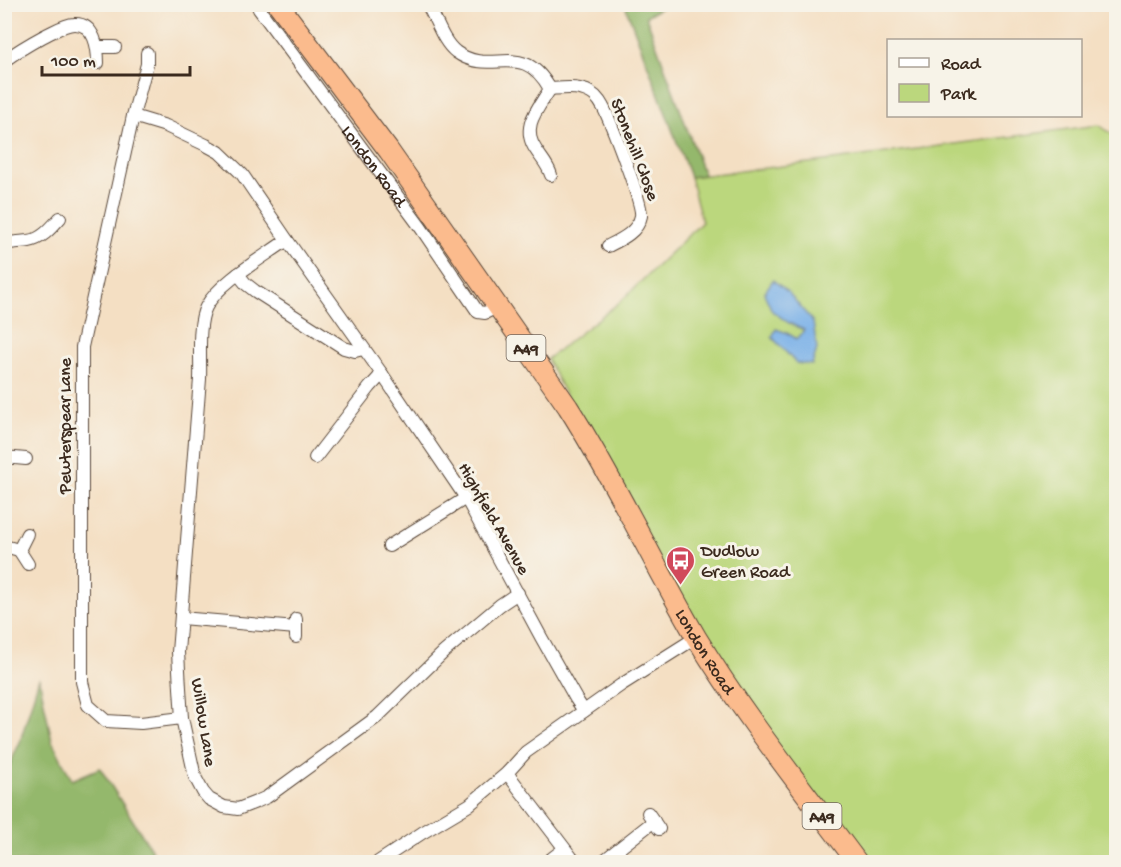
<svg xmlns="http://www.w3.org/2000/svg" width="1121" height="867" font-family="'Gochi Hand',sans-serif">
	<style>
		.green { fill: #bbd77d; stroke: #7b804e; stroke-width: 1.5 }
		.forest { fill: #94b86c; stroke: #687145; stroke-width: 1.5 }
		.water { fill: #79b0e8; stroke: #5a6d83; stroke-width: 1.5 }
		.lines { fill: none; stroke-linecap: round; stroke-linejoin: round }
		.minor-casing { stroke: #574537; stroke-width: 14 }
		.trunk-casing { stroke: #574537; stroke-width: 22 }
		.minor { stroke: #fff; stroke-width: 12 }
		.trunk { stroke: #fbbb8d; stroke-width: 20 }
		.labels { text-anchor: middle; stroke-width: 6; stroke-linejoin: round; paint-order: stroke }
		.shield { fill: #f7f3e8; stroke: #73665b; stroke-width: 1.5 }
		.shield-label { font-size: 16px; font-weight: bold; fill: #3b2a1e }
		.street-label { font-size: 18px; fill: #3b2a1e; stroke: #f7f3e8 }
		.poi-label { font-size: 18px; fill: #3b2a1e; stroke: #f7f3e8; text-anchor: start }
	</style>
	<rect width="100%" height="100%" fill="#f7f3e8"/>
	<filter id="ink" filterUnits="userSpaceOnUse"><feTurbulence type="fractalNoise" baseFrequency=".0167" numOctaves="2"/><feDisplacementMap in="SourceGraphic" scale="12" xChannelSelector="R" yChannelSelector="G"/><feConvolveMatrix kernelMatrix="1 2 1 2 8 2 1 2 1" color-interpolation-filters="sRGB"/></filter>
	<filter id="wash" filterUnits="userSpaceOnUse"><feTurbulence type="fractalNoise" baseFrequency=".008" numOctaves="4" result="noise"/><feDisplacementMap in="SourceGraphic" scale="24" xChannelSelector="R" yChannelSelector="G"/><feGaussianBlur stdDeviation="1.35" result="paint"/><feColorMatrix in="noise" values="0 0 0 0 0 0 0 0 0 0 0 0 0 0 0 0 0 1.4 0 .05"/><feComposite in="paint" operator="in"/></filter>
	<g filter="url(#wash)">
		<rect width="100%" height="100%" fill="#f4dfc3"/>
		<path class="green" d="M1099,125L1116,137V862H853L771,748L596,455L547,359L621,301L702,222L690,177L825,161Z"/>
		<path class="forest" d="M625,5H666L646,16L704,175L690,177Z
			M39,678L52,741L72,780L100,768L159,862H5V775L20,742Z"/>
		<path class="water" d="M773,280L788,292L813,322L817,349L812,365L796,363L772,337L776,329L787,333L797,339L804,330L789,323L772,311L764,293Z"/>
	</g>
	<g filter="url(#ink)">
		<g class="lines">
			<defs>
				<g id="minor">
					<path id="s1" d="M257,4L259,9L421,228L478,312L485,313L497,307"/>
					<path d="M427,4C437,20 442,41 456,52C492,78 522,38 550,89C564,88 582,85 595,96C598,99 601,103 603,107C610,120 643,204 641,216C638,232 620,240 608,246"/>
					<path d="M98,47H115"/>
					<path d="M147,53V64L133,116L82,347V682L88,705L106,721L141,723L182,718"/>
					<path d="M4,61C17,51 31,43 44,36C53,32 65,24 74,24C95,23 98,49 98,63"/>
					<path d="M550,89C538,109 520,127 536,150C541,158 548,165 551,175"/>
					<path d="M133,116L166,126L206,145L219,152L242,174L287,240L382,374L466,498L541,637L576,699L584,711"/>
					<path d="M287,240C264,257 219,282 206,307C197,324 201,359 200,379C192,470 186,561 178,652L180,688L182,718L195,777L203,792L209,799L224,807L238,809L256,802L267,797L377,717L444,652L500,605L518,593"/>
					<path d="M4,244C13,242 21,242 29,241C42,239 51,228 60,218"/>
					<path d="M238,274L246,284L255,291L344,348L355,351L363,349"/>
					<path d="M4,457L26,459"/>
					<path d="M315,458L370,387L382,374"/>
					<path d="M27,534L19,550L28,564"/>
					<path d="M4,546L19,550"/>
					<path d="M389,546L466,498"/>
					<path d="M181,618L296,628"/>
					<path d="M296,637V619"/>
					<path d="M507,773L575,862"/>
					<path d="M648,813L659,829"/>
					<path d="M378,862L422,833L469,805L507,773L526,752L621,685L697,637"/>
					<path d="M547,862L564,849"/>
					<path d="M602,862L654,821"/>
				</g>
				<g id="trunk">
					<path id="s2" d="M278,4L389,151L568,407C615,481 652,561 696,637C744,716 802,788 857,862"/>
				</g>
			</defs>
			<use href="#minor" class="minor-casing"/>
			<use href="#trunk" class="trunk-casing"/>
			<use href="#minor" class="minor"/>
			<use href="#trunk" class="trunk"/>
		</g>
	</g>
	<defs>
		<symbol id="bus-pin" viewBox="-11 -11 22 30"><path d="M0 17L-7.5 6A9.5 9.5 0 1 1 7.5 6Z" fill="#d1495b" stroke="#f7f3e8"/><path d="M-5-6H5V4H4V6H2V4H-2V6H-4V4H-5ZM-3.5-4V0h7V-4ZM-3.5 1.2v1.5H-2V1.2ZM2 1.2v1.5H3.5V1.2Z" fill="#fff"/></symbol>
	</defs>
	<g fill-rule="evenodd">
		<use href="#bus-pin" x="664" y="544" width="33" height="45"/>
	</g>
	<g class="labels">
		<g class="shield">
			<rect x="506.5" y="335" width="39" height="26" rx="4.5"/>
			<rect x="802.5" y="803" width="39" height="26" rx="4.5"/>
		</g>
		<g class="shield-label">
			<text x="526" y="354">A49</text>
			<text x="822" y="822">A49</text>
		</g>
		<g class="street-label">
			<text transform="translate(636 149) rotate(69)" y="6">Stonehill Close</text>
			<text dy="6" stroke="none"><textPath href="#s1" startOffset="200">London Road</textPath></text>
			<text transform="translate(64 426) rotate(-90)" y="6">Pewterspear Lane</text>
			<text transform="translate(495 518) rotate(60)" y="6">Highfield Avenue</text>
			<text dy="6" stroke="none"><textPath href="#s2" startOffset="777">London Road</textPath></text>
			<text transform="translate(205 722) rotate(81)" y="6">Willow Lane</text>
		</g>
		<g class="poi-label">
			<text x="701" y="556">Dudlow<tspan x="701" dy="21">Green Road</tspan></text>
		</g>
	</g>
	<rect width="1121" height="867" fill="none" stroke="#f7f3e8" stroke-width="24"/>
	<rect x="887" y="39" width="195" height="78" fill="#f7f3e8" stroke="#aca397" stroke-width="1.5"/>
	<rect x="899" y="58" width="30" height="9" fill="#ffffff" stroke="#aca397" stroke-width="1.5"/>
	<text x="941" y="69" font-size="18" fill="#3b2a1e">Road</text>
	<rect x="899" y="84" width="30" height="18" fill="#bbd77d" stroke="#aca397" stroke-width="1.5"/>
	<text x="941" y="99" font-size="18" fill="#3b2a1e">Park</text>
	<path d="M42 66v9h148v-9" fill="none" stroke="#3b2a1e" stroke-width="3"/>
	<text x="51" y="66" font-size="18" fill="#3b2a1e" stroke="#f7f3e8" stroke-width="4.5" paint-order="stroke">100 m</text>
</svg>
